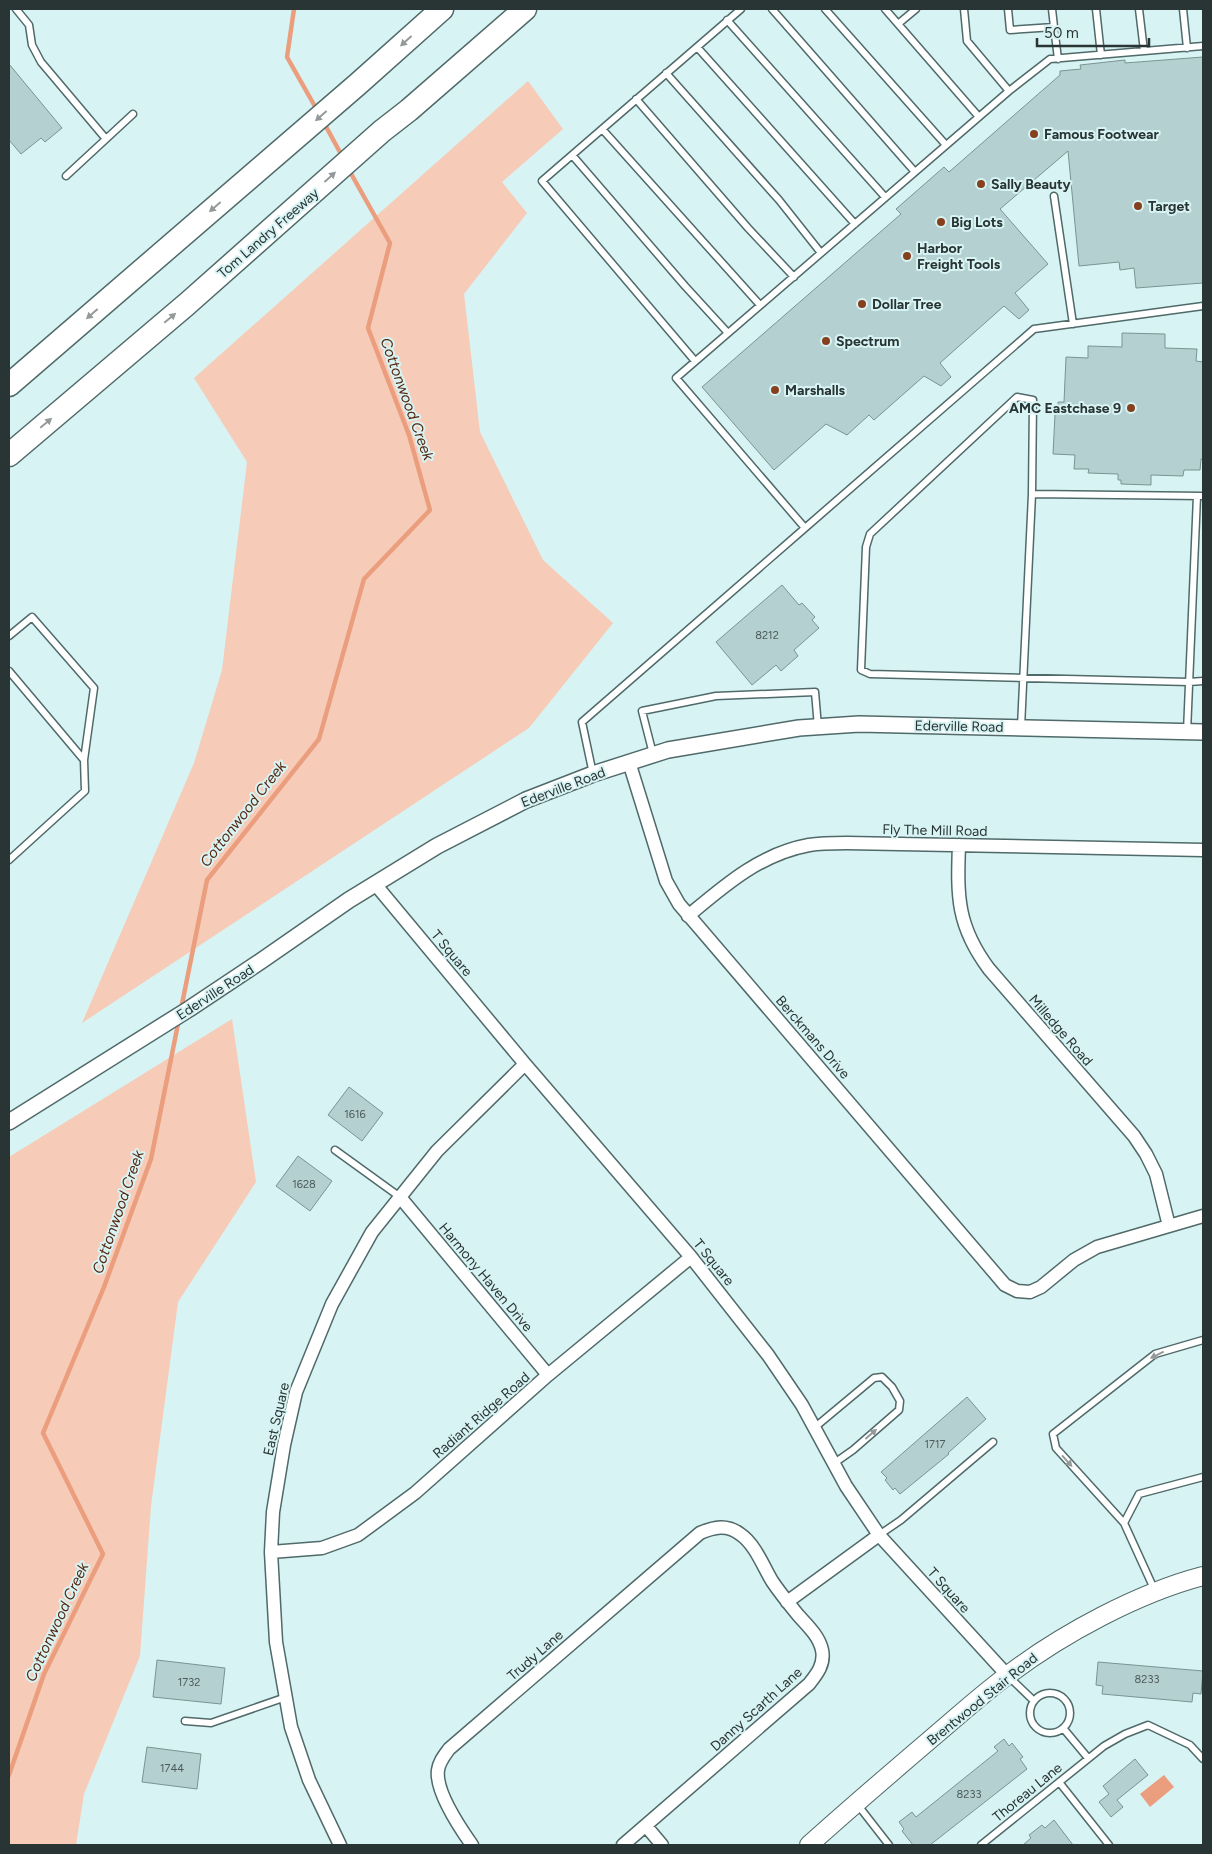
<svg xmlns="http://www.w3.org/2000/svg" width="1212" height="1854" font-family="Figtree,sans-serif">
	<style>
		.green { fill: #f6cbb8 }
		.water { fill: #eb9e7d }
		.lines { fill: none; stroke-linecap: round; stroke-linejoin: round }
		.stream { stroke: #eb9e7d; stroke-width: 4.5 }
		.building { fill: #b5d0d0; stroke: #7a9493 }
		.service-casing { stroke: #506969; stroke-width: 9 }
		.minor-casing { stroke: #506969; stroke-width: 15 }
		.tertiary-casing { stroke: #506969; stroke-width: 18 }
		.secondary-casing { stroke: #506969; stroke-width: 20 }
		.motorway-casing { stroke: #506969; stroke-width: 25 }
		.service { stroke: #fff; stroke-width: 6 }
		.minor { stroke: #fff; stroke-width: 12 }
		.tertiary { stroke: #fff; stroke-width: 15 }
		.secondary { stroke: #fff; stroke-width: 18 }
		.motorway { stroke: #fff; stroke-width: 22 }
		.oneway { fill: #949a9a }
		.poi-dot { fill: #87401e; stroke: #d8f3f3; stroke-width: 2 }
		.labels { text-anchor: middle; stroke-width: 4; stroke-linejoin: round; paint-order: stroke }
		.number-label { font-size: 11px; fill: #4c5b5b }
		.poi-label { font-size: 14px; font-weight: bold; fill: #293434; stroke: #d8f3f3; text-anchor: start }
		.street-label { font-size: 14px; fill: #293434; stroke: #d8f3f3 }
		.water-label { font-size: 15px; font-style: italic; fill: #56260e; stroke: #d8f3f3 }
	</style>
	<rect width="100%" height="100%" fill="#d8f3f3"/>
	<path class="green" d="M528,81L563,129L502,182L527,213L464,294L480,432L543,560L613,623L529,728L82,1023L194,763L222,670L247,462L194,378Z
		M232,1019L256,1182L178,1302L151,1506L140,1656L84,1794L76,1845H9V1157Z"/>
	<path class="water" d="M1164,1775L1174,1787L1150,1807L1140,1794Z"/>
	<g class="lines">
		<path class="stream" d="M294,9L287,57L317,110
			M323,121L342,156
			M181,1009L207,880L319,739L364,579L430,510L409,435L368,328L390,243L349,170
			M9,1775L44,1674L103,1554L43,1433L104,1287L151,1159L179,1019"/>
	</g>
	<path class="building" d="M1203,57V283L1136,288L1134,268L1120,270L1119,262L1079,266L1068,151L1000,209L1048,264L1015,293L1029,310L1019,319L1004,306L940,363L951,377L941,386L924,376L874,420L869,415L847,435L826,424L774,470L702,387L901,214L896,209L944,167L949,172L1060,75V71L1081,69L1080,65L1125,60V63Z
		M9,64L62,128L45,142L41,138L21,154L9,140Z
		M1122,333L1165,334V348L1197,349L1196,361L1203,362V459H1201L1200,470H1184L1183,476L1151,475V485L1121,484V480H1118V474L1088,473L1089,469H1074L1075,455L1053,454L1055,414H1058V402H1064L1066,357L1088,358V346L1122,347Z
		M782,585L799,605L802,603L815,617L812,620L819,628L794,650L798,656L781,671L776,665L752,685L716,642Z
		M349,1087L383,1113L362,1141L328,1115Z
		M298,1156L332,1181L310,1211L276,1186Z
		M967,1397L986,1419L948,1453L949,1454L900,1494L895,1488L893,1490L885,1480L887,1478L881,1472Z
		M157,1660L225,1668L221,1704L153,1697Z
		M1098,1662L1203,1671L1201,1694L1193,1693L1192,1702L1102,1694L1103,1686L1096,1685Z
		M1004,1739L1009,1746L1012,1743L1023,1757L1020,1759L1027,1769L930,1845H913L902,1831L904,1829L899,1822L912,1812L916,1817L998,1751L994,1747Z
		M147,1747L201,1754L197,1789L142,1782Z
		M1135,1759L1148,1775L1117,1800L1123,1807L1111,1817L1099,1802L1109,1794L1103,1786Z
		M1054,1820L1073,1845H1023L1031,1838L1029,1835L1042,1825L1045,1828Z"/>
	<g class="lines">
		<defs>
			<path id="service" d="M16,9L29,25L32,45L41,62L106,139L66,176
				M772,9L915,172
				M825,9L946,145
				M885,9L979,117
				M964,9L967,41L1009,91L676,378L805,528L1034,329L1203,306
				M1008,9L1010,30L1054,27L1058,59
				M1052,9L1054,27
				M1096,9L1101,55
				M1139,9L1144,51
				M1183,9L1187,48
				M727,20L885,197
				M898,24L916,9
				M697,47L855,224
				M666,73L779,200L821,253
				M1009,91L1050,59L1203,46
				M636,99L748,228L794,277
				M602,129L760,305
				M106,139L133,114
				M572,155L685,286L728,333
				M1054,196L1073,324
				M695,361L542,181L741,9
				M1032,494L1033,400L1017,397L870,534L866,547L861,670L870,674L1189,682L1203,681
				M9,636L32,617L94,688L84,760L85,791L9,860
				M9,671L84,760
				M1021,727L1032,494L1203,496
				M1187,732L1197,496
				M653,754L642,711L716,696L815,692L818,727
				M593,774L582,722L805,528
				M335,1150L400,1197
				M814,1428L874,1378L882,1377L892,1387L900,1401L899,1410L853,1450L833,1464
				M1124,1523L1056,1448L1053,1434L1155,1354L1203,1340
				M879,1535L901,1520L993,1442
				M1155,1591L1124,1523L1139,1494L1203,1477
				M1008,1676L1034,1701
				M1030 1713a20 20 0 1 1 40 0a20 20 0 1 1-40 0Z
				M185,1721L211,1723L286,1697
				M1063,1728L1088,1758
				M1059,1782L1109,1845
				M857,1804L889,1845
				M981,1845L1104,1746L1125,1734L1148,1725L1190,1745L1203,1759"/>
			<path id="minor" d="M629,762L666,881L679,904L1005,1285L1017,1291L1030,1292L1041,1287L1074,1260L1097,1247L1203,1216
				M959,845C957,897 957,926 989,969L1134,1136L1146,1154L1156,1174L1169,1226
				M375,884L525,1064L691,1257L768,1355L802,1405L846,1486L879,1535L1007,1675
				M688,916C725,885 760,854 809,845C821,843 834,843 847,843L1203,850
				M400,1197L548,1375
				M271,1552L322,1548L358,1535L415,1493L548,1375L691,1257
				M787,1602L879,1535
				M646,1826L662,1845
				M340,1845L309,1780L291,1727L276,1642L271,1552L273,1512L284,1445L296,1392L332,1304L372,1232L437,1151L525,1064
				M472,1845C460,1828 435,1791 438,1770C439,1762 444,1756 449,1749L700,1533C714,1527 727,1524 740,1534C755,1544 763,1566 772,1581C780,1593 789,1604 798,1615C807,1625 819,1636 822,1650C825,1664 817,1674 809,1684L623,1845"/>
			<path id="tertiary" d="M9,1122L189,1009L261,961L349,900L437,846L526,800L593,774L668,750L799,728L859,724L1203,732"/>
			<path id="secondary" d="M809,1845C849,1809 891,1773 932,1738C957,1717 982,1694 1008,1675C1062,1634 1138,1593 1203,1576"/>
			<path id="motorway" d="M9,385L358,84L442,9
				M9,455L187,304L382,131L409,110L525,9"/>
		</defs>
		<use href="#service" class="service-casing"/>
		<use href="#minor" class="minor-casing"/>
		<use href="#tertiary" class="tertiary-casing"/>
		<use href="#secondary" class="secondary-casing"/>
		<use href="#motorway" class="motorway-casing"/>
		<use href="#service" class="service"/>
		<use href="#minor" class="minor"/>
		<use href="#tertiary" class="tertiary"/>
		<use href="#secondary" class="secondary"/>
		<use href="#motorway" class="motorway"/>
	</g>
	<defs><path id="oneway-solid" d="M-6-.8H1V-3.2L6.5 0L1 3.2V.8H-6Z" transform="scale(1.25)"/></defs>
	<g class="oneway">
		<use href="#oneway-solid" transform="translate(406 41) rotate(138)"/>
		<use href="#oneway-solid" transform="translate(321 116) rotate(139)"/>
		<use href="#oneway-solid" transform="translate(330 177) rotate(-42)"/>
		<use href="#oneway-solid" transform="translate(215 207) rotate(139)"/>
		<use href="#oneway-solid" transform="translate(92 314) rotate(139)"/>
		<use href="#oneway-solid" transform="translate(170 318) rotate(-40)"/>
		<use href="#oneway-solid" transform="translate(46 423) rotate(-40)"/>
		<use href="#oneway-solid" transform="translate(1157 1355) rotate(154)"/>
		<use href="#oneway-solid" transform="translate(871 1434) rotate(-41)"/>
		<use href="#oneway-solid" transform="translate(1067 1461) rotate(48)"/>
	</g>
	<g class="poi-dot">
		<circle cx="1034" cy="134" r="5"/>
		<circle cx="981" cy="184" r="5"/>
		<circle cx="1138" cy="206" r="5"/>
		<circle cx="941" cy="222" r="5"/>
		<circle cx="907" cy="256" r="5"/>
		<circle cx="862" cy="304" r="5"/>
		<circle cx="826" cy="341" r="5"/>
		<circle cx="775" cy="390" r="5"/>
		<circle cx="1131" cy="408" r="5"/>
	</g>
	<g class="labels">
		<g class="number-label">
			<text x="767" y="639">8212</text>
			<text x="355" y="1118">1616</text>
			<text x="304" y="1188">1628</text>
			<text x="935" y="1448">1717</text>
			<text x="1147" y="1683">8233</text>
			<text x="189" y="1686">1732</text>
			<text x="172" y="1772">1744</text>
			<text x="969" y="1798">8233</text>
		</g>
		<g class="poi-label">
			<text x="1044" y="139">Famous Footwear</text>
			<text x="991" y="189">Sally Beauty</text>
			<text x="1148" y="211">Target</text>
			<text x="951" y="227">Big Lots</text>
			<text x="917" y="253">Harbor<tspan x="917" dy="16">Freight Tools</tspan></text>
			<text x="872" y="309">Dollar Tree</text>
			<text x="836" y="346">Spectrum</text>
			<text x="785" y="395">Marshalls</text>
			<text x="1121" y="413" text-anchor="end">AMC Eastchase 9</text>
		</g>
		<g class="street-label">
			<text transform="translate(268 233) rotate(-41)" y="5">Tom Landry Freeway</text>
			<text transform="translate(959 726) rotate(1)" y="5">Ederville Road</text>
			<text transform="translate(563 787) rotate(-21)" y="5">Ederville Road</text>
			<text transform="translate(935 830) rotate(1)" y="5">Fly The Mill Road</text>
			<text transform="translate(452 953) rotate(50)" y="5">T Square</text>
			<text transform="translate(215 992) rotate(-33)" y="5">Ederville Road</text>
			<text transform="translate(1061 1030) rotate(49)" y="5">Milledge Road</text>
			<text transform="translate(813 1037) rotate(49)" y="5">Berckmans Drive</text>
			<text transform="translate(714 1262) rotate(51)" y="5">T Square</text>
			<text transform="translate(486 1277) rotate(50)" y="5">Harmony Haven Drive</text>
			<text transform="translate(481 1415) rotate(-41)" y="5">Radiant Ridge Road</text>
			<text transform="translate(276 1419) rotate(-77)" y="5">East Square</text>
			<text transform="translate(949 1590) rotate(48)" y="5">T Square</text>
			<text transform="translate(535 1655) rotate(-41)" y="5">Trudy Lane</text>
			<text transform="translate(982 1699) rotate(-39)" y="5">Brentwood Stair Road</text>
			<text transform="translate(756 1709) rotate(-42)" y="5">Danny Scarth Lane</text>
			<text transform="translate(1027 1792) rotate(-39)" y="5">Thoreau Lane</text>
		</g>
		<g class="water-label">
			<text transform="translate(407 399) rotate(70)" y="5">Cottonwood Creek</text>
			<text transform="translate(243 814) rotate(-52)" y="5">Cottonwood Creek</text>
			<text transform="translate(118 1212) rotate(-71)" y="5">Cottonwood Creek</text>
			<text transform="translate(57 1622) rotate(-65)" y="5">Cottonwood Creek</text>
		</g>
	</g>
	<rect width="1212" height="1854" fill="none" stroke="#293434" stroke-width="20"/>
	<path d="M1037 38v8h112v-8" fill="none" stroke="#293434" stroke-width="2.5"/>
	<text x="1044" y="38" font-size="15" fill="#293434" stroke="#d8f3f3" stroke-width="4" paint-order="stroke">50 m</text>
</svg>
